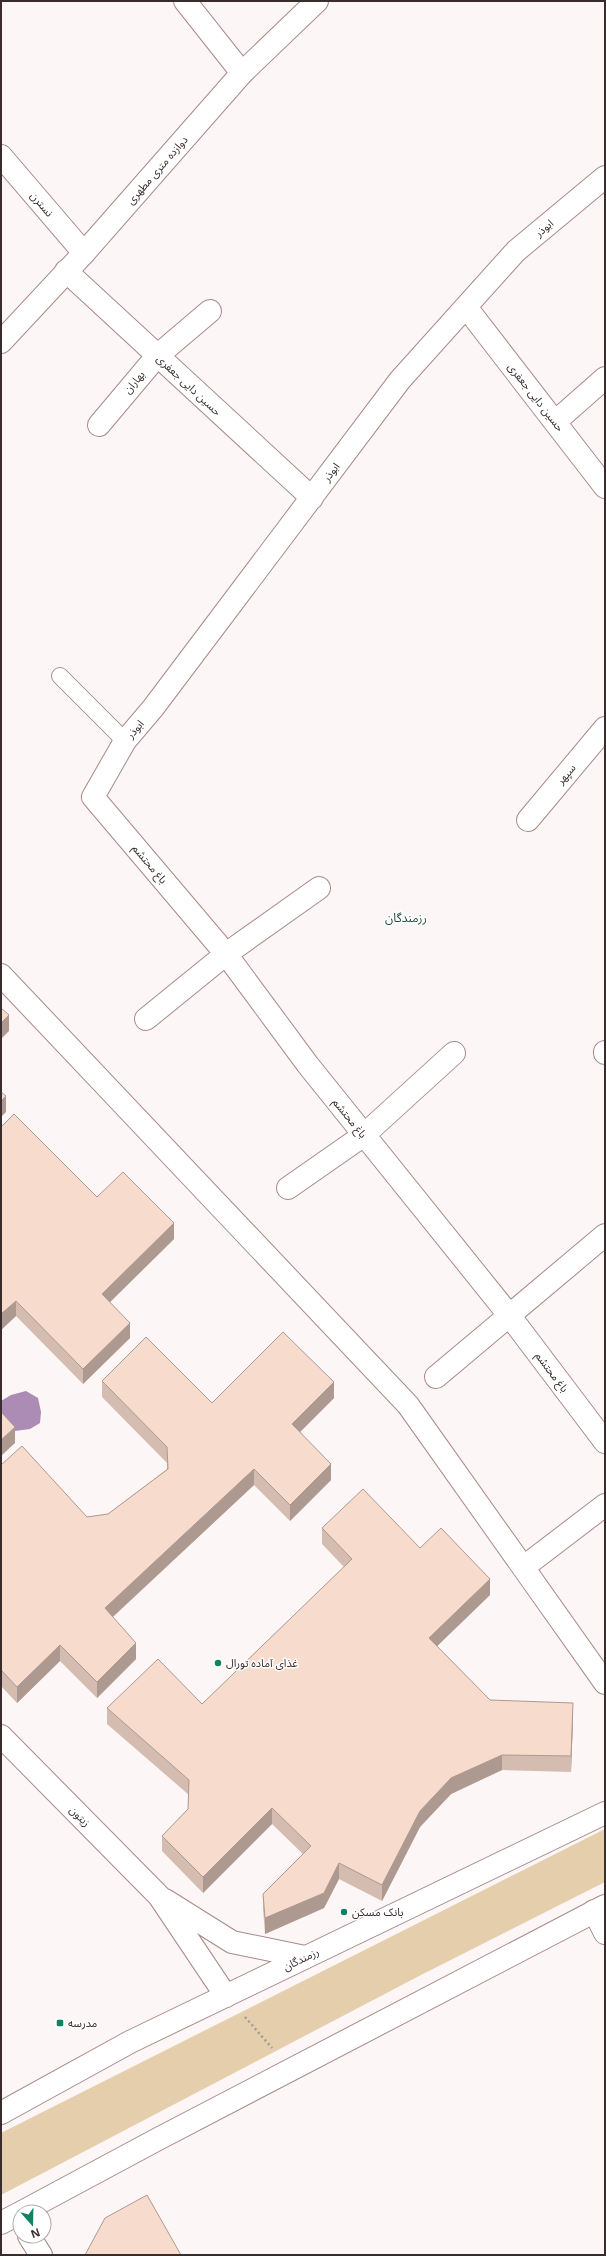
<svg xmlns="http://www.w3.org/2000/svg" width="606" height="2256" font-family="'Noto Sans','Noto Sans Arabic',sans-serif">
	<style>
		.green { fill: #e5ceab }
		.water { fill: #ac8bb4 }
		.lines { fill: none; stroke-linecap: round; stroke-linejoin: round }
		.service-casing { stroke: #a88a8a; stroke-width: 18 }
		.minor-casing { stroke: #a88a8a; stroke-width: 24 }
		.tertiary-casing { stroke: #a88a8a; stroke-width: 24 }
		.secondary-casing { stroke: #a88a8a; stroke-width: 24 }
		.path { stroke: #a29898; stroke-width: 2.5; stroke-dasharray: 2 3; stroke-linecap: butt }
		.service { stroke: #fff; stroke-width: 16 }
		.minor { stroke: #fff; stroke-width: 22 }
		.tertiary { stroke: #fff; stroke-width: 22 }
		.secondary { stroke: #fff; stroke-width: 22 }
		.wall { fill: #d4bcb0 }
		.shaded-wall { fill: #ad9990 }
		.building { fill: #f7dbcd; stroke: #ad9990 }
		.poi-dot { fill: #118362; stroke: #fff; stroke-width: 1.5 }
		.labels { text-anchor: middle; stroke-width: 3; stroke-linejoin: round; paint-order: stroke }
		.street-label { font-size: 11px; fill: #382c2c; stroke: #fff }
		.poi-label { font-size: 11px; fill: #382c2c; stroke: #fff; text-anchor: start }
		.neighbourhood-label { font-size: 12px; fill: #1c4c3b; stroke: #fff }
	</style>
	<rect width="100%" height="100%" fill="#fdf6f6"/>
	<path class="green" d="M605,1829V1882L421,1975L1,2195V2133Z"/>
	<path class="water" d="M26,1391L38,1398L41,1412L40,1423L30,1429L15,1431L1,1414V1401L11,1395Z"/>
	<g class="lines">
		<defs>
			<path id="service" d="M60,676L125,741"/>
			<path id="minor" d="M185,1L242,73
				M1,156L84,253
				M605,177L516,251L400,380L153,708L125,741L93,797L226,954L308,1065L509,1315L605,1442
				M66,271L312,498
				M466,307L605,487
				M555,422L605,378
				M99,425L157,356L210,311
				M528,820L605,728
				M1,975L408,1405L605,1683
				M146,1019L226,954L319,888
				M605,1053V1052
				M288,1188L364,1135L454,1053
				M436,1377L605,1235
				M533,1560L605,1505
				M1,1736L159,1896L226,1996
				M165,1900L232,1942L305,1957
				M594,1911L605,1933
				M29,2236L41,2255"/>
			<path id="tertiary" d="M1,342L84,253L242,73L317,1"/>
			<path id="secondary" d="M1,2113L130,2042L605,1813
				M22,2212L158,2139L605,1906
				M1,2223L20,2213"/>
		</defs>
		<use href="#service" class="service-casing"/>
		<use href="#minor" class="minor-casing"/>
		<use href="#tertiary" class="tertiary-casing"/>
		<use href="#secondary" class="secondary-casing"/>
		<path class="path" d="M245,2017L272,2048"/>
		<use href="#service" class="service"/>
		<use href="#minor" class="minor"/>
		<use href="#tertiary" class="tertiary"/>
		<use href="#secondary" class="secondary"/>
	</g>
	<path class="wall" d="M1,1127L97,1197L174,1239L110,1302L130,1338L83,1384L16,1316L1,1330Z
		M102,1381L212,1403L334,1398L300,1432L331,1480L290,1521L254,1485L113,1617L136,1659L97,1698L60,1661L17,1703L1,1686V1465L87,1517L108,1514L167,1469V1463L102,1397Z
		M322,1528L420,1548L490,1595L437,1646L490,1700L573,1719L571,1772L502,1770L451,1794L420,1827L382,1901L339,1879L324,1908L265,1934L263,1909V1894L303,1854L272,1824L203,1893L162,1851V1836L188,1809L189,1795L107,1724V1708L202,1704L344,1567L322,1544Z"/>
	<path class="shaded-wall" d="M9,1015V1031L1,1039V1023Z
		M6,1096V1112L1,1117V1101Z
		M174,1223V1239L102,1310V1294Z
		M16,1301V1316L1,1330V1314Z
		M130,1323V1338L83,1384V1369Z
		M334,1382V1398L292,1440V1424Z
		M15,1427V1443L1,1456V1440Z
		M331,1464V1480L290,1521V1505Z
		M254,1469V1485L105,1624V1608Z
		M490,1579V1595L429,1654V1638Z
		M136,1643V1659L97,1698V1682Z
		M60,1645V1661L17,1703V1687Z
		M573,1703V1719L571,1772V1756Z
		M502,1755V1770L451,1794L420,1827L382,1901V1885L420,1811L451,1778Z
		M272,1808V1824L203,1893V1877Z
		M339,1863V1879L324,1908L265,1934V1918Z"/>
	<path class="building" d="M1,1008L9,1015L1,1023Z
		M1,1092L6,1096L1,1101Z
		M14,1114L97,1197L123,1172L174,1223L102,1294L130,1323L83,1369L16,1301L1,1314V1217L2,1216L1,1215V1127Z
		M283,1332L334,1382L292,1424L331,1464L290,1505L254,1469L105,1608L136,1643L97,1682L60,1645L17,1687L1,1670V1465L22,1446L87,1517L108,1514L168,1469L167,1447L102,1381L146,1337L212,1403Z
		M1,1412L15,1427L1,1440Z
		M363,1489L420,1548L441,1528L490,1579L429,1638L490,1700L573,1703L571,1756L502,1755L451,1778L420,1811L382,1885L339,1863L324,1893L265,1918L263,1894L311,1846L272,1808L203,1877L162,1836L188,1809L189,1780L107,1708L158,1659L202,1704L352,1559L322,1528Z
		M147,2195L181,2255H85L105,2218Z"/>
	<g class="poi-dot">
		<circle cx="218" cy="1663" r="4"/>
		<circle cx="344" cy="1912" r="4"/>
		<rect x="56" y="2019" width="8" height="8" rx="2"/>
	</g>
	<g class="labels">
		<g class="street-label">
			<text transform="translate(157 170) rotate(-49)" y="4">دوازده متری مطهری</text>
			<text transform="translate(42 204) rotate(50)" y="4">نسترن</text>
			<text transform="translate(544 228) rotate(-40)" y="4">ابوذر</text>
			<text transform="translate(134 382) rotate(-50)" y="4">بهاران</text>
			<text transform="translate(189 385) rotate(43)" y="4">حسین دایی جعفری</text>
			<text transform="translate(536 397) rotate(52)" y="4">حسین دایی جعفری</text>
			<text transform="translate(331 472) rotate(-53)" y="4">ابوذر</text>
			<text transform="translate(135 729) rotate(-50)" y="4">ابوذر</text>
			<text transform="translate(566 774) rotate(-50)" y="4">سپهر</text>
			<text transform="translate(150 864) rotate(50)" y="4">باغ محتشم</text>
			<text transform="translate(350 1118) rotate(51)" y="4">باغ محتشم</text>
			<text transform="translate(552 1372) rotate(53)" y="4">باغ محتشم</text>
			<text transform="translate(80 1816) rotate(45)" y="4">زیتون</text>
			<text transform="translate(301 1959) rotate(-26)" y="4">رزمندگان</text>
		</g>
		<g class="poi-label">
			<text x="226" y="1667">غذای آماده تورال</text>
			<text x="352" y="1916">بانک مسکن</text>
			<text x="68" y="2027">مدرسه</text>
		</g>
		<g class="neighbourhood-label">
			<text x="406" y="922">رزمندگان</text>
		</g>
	</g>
	<rect width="606" height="2256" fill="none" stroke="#382c2c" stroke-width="4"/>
	<g transform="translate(32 2224) rotate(160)"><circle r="19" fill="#ffffff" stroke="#afabab"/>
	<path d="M0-3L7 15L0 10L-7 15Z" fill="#118362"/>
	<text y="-6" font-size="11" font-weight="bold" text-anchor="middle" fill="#382c2c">N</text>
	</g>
</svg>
